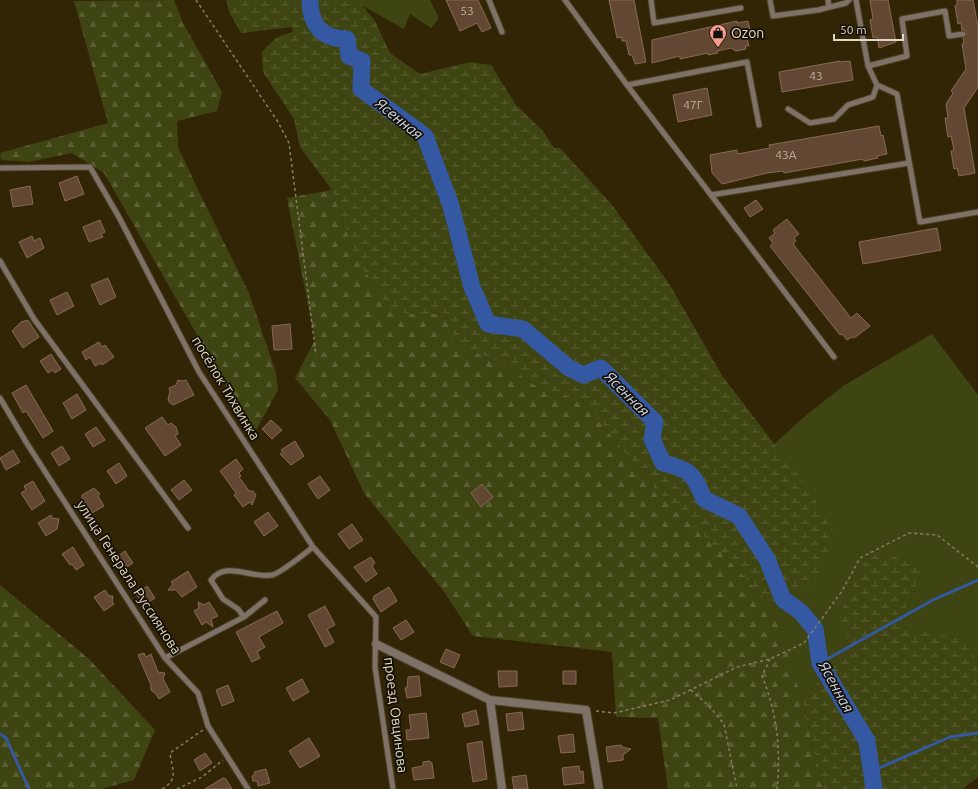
<svg xmlns="http://www.w3.org/2000/svg" width="978" height="789" font-family="Ubuntu,sans-serif">
	<style>
		.green { fill: #3f4512 }
		.forest { fill: url(#forest-firs) }
		.wetland { fill: url(#wetland-marsh) }
		.lines { fill: none; stroke-linecap: round; stroke-linejoin: round }
		.stream { stroke: #3558a3; stroke-width: 3 }
		.river { stroke: #3558a3; stroke-width: 17 }
		.building { fill: #624732; stroke: #876a54 }
		.lane-casing { stroke: #4e4125; stroke-width: 7 }
		.street-casing { stroke: #4e4125; stroke-width: 10 }
		.path { stroke: #887d65; stroke-width: 1.5; stroke-dasharray: 3 3; stroke-linecap: butt }
		.lane { stroke: #7e7167; stroke-width: 5 }
		.street { stroke: #7e7167; stroke-width: 8 }
		.labels { text-anchor: middle; stroke-width: 3.5; stroke-linejoin: round; paint-order: stroke }
		.number-label { font-size: 12px; fill: #c0b3a1 }
		.poi-label { font-size: 14px; fill: #e0d7c6; stroke: #150f04; text-anchor: start }
		.street-label { font-size: 14px; fill: #e0d7c6; stroke: #150f04 }
		.water-label { font-size: 15px; font-style: italic; fill: #cdd8ed; stroke: #150f04 }
	</style>
	<defs>
		<pattern id="forest-firs" width="22" height="20" patternUnits="userSpaceOnUse"><rect width="22" height="20" fill="#3f4512"/><path d="M5 1l3.5 6h-7zM16 11l3.5 6h-7z" fill="#5a5f33"/></pattern>
		<pattern id="wetland-marsh" width="20" height="14" patternUnits="userSpaceOnUse"><rect width="20" height="14" fill="#3f4512"/><path d="M1 5h8M5 5V1M11 12h8M15 12V8" fill="none" stroke="#5a5f33"/></pattern>
	</defs>
	<rect width="100%" height="100%" fill="#322506"/>
	<path class="green" d="M320,0H430L439,18L431,28L410,14L404,29L356,2L331,9Z
		M932,334L978,395V661L962,638L903,627L902,618L921,573L802,700L774,608L812,586L774,444L804,417L843,386Z"/>
	<path class="forest" d="M174,0L183,23L222,92L217,111L177,121L178,147L199,192L249,293L276,373L278,390L254,434L104,173L72,153L29,162L1,160L0,153L108,123L74,1Z
		M332,190L356,257L418,315L446,313L456,343L507,366L551,396L578,395L654,488L724,555L774,608L802,700L824,789H668L658,718L616,717L612,652L473,636L445,593L364,493L330,420L295,378L315,340L287,198Z
		M0,585L89,659L155,730L134,780L101,789H0Z"/>
	<path class="wetland" d="M226,0H332L333,3L358,0L375,21L390,53L420,74L470,62L491,65L516,105L543,131L554,148H560L613,206L670,285L723,377L808,488L836,536L812,586L774,608L724,555L654,488L578,395L551,396L507,366L456,343L446,313L418,315L389,310L356,257L332,190L300,147L294,119L263,72L262,52L277,37L293,32L292,27L241,33L230,14Z
		M874,549L913,564L921,573L902,618L903,627L962,638L978,661V777L962,789H824L802,700L851,646L839,617L860,570Z"/>
	<g class="lines">
		<path class="stream" d="M820,663L933,600L978,580
			M0,734L6,738L29,789
			M870,772L950,737L978,733"/>
		<path class="river" d="M310,0C310,24 321,39 347,39L349,56L362,61L361,89L425,136L451,206L472,287L488,324L523,329L569,368L583,375L601,368L655,422L652,439L663,463C690,469 694,474 704,499L739,516L767,559L783,599L801,612L815,629L820,663L867,741L874,789"/>
	</g>
	<path class="building" d="M446,0H478L491,28L482,32L477,23L460,31Z
		M609,0H634L646,62L635,64L632,55H629L626,41H622V37L617,38Z
		M870,0H888L896,42L879,48L877,37L873,38L870,20L873,19Z
		M957,0H973L978,27V87L964,108L975,173L959,176L957,168L954,169L951,151L954,150L951,136L948,137L945,118H948L946,104L953,93L951,91L966,69L962,44L964,43L963,38L967,34L965,30H962L961,23L958,24L955,6L957,5Z
		M737,21V23L748,21L752,38L747,39L749,46H745L746,49L736,51L731,48L717,51L718,53L708,55V53L680,59V56L652,63V40Z
		M840,61V62L850,61L853,80L782,92L779,72Z
		M707,88L712,115L678,122L673,95Z
		M879,126L881,136L883,135L887,154L877,156L878,158L864,161L863,159L784,173L783,171L767,173L722,184L712,173L710,155L737,150V154L770,148L769,145Z
		M77,176L84,194L65,201L59,183Z
		M30,186L33,204L13,207L10,190Z
		M756,200L763,209L750,217L744,208Z
		M787,219L799,234L794,238L796,241L793,244L851,318L857,313L870,326L854,338L852,337L847,340L842,334L840,335L770,246L773,243L769,238L775,233L773,230Z
		M100,220L105,232L101,234L103,237L89,242L83,227Z
		M937,228L941,250L863,264L859,242Z
		M32,236L34,241L40,238L44,248L27,258L19,242Z
		M108,278L116,297L100,305L91,285Z
		M67,292L74,306L57,315L50,300Z
		M28,320L39,337L23,348L12,331L21,322Z
		M290,324L292,349L274,350L272,326Z
		M99,342L102,347L105,345L114,357L102,365L101,363L95,366L90,357L86,360L82,352Z
		M51,354L61,369L55,373L53,370L48,373L40,361Z
		M178,380L182,381L186,380L194,395L173,405L170,403L168,400L170,391L169,388L176,385Z
		M26,385L53,431L43,438L26,411L23,413L12,393Z
		M77,394L86,410L72,419L63,403Z
		M162,417L168,425L171,423L176,427L178,434L175,436L181,445L165,456L145,428Z
		M271,420L282,430L272,439L262,429Z
		M96,427L105,440L93,447L85,434Z
		M295,441L304,456L291,465L280,454L283,452L281,450Z
		M62,446L70,459L59,466L51,453Z
		M13,450L20,462L6,470L0,458Z
		M236,459L243,469L239,473L241,476L239,477L249,491H253L256,495L252,505L250,502L243,507L234,495L236,493L220,471Z
		M119,463L127,476L116,484L107,471Z
		M320,476L330,490L318,499L308,484Z
		M184,480L192,490L179,500L171,490Z
		M33,481L45,501L32,510L21,493L26,490L24,486Z
		M482,484L493,497L481,507L471,493Z
		M94,488L100,494L98,496L104,506L90,514L82,502V495Z
		M268,512L278,526L264,536L254,522Z
		M51,515L52,518L59,519L57,529L46,536L38,523Z
		M352,524L363,540L349,549L338,534Z
		M73,547L84,565L76,570L72,564L70,565L62,554Z
		M125,551L133,563L122,570L114,559Z
		M371,557L375,563L372,566L377,574L366,582L354,567Z
		M188,571L197,587L182,597L176,590H168L173,584L171,582Z
		M147,586L155,598L144,605L136,594Z
		M389,587L397,601L381,612L373,599L374,596Z
		M105,590L109,596H113L112,601L114,604L104,611L94,597Z
		M198,602L204,605L209,602L218,616L211,619L213,627L206,622L202,625L194,611L199,608Z
		M325,606L335,625L327,629L334,642L325,647L308,615Z
		M277,611L283,623L259,637L265,647L257,652L260,658L252,662L236,632Z
		M406,620L414,632L401,640L393,628Z
		M446,649L460,655L454,668L440,662Z
		M144,653L146,657L151,654L158,672L165,673L163,679L170,692L159,699L156,694L151,690V685L138,655Z
		M498,671H517V686L499,687Z
		M563,671H576V684H563Z
		M419,676L421,696L407,698L405,688H407L408,677Z
		M302,679L309,692L293,701L286,688Z
		M228,685L234,701L222,706L216,690Z
		M476,710L479,724L465,727L462,714Z
		M522,712L524,729L508,731L506,714Z
		M426,713L429,738L407,740L406,730H411L409,715Z
		M573,734L575,752L561,753L558,736Z
		M309,738L320,756L300,768L289,751Z
		M482,741L487,779L473,782L467,744Z
		M621,745L622,747L631,749L623,755V760L608,762L606,747Z
		M205,753L212,763L200,771L194,760Z
		M429,761L432,763L434,778L414,780L412,768L423,766V762Z
		M579,766L580,772L583,771L584,783L564,785L562,768Z
		M266,769L270,783L258,786L257,781H253L252,776L255,774L254,772Z
		M526,775L528,789H514L512,777Z
		M223,778L226,779L232,789H205Z"/>
	<g class="lines">
		<defs>
			<path id="lane" d="M489,0L502,32
				M565,0L627,85L747,62L759,125
				M651,0L654,23L741,8
				M770,0L773,16L818,10L846,3L849,0
				M828,0L829,7
				M856,0L868,66L907,56L902,19L945,11L949,36L963,34
				M868,66L877,85L897,94L920,222L978,212
				M627,85L711,195
				M788,109L810,123L834,119L848,105L873,97L877,85
				M0,168L90,167L120,219L199,372L313,547L376,617L375,667L393,789
				M0,261L34,319L188,528
				M834,357L711,195L909,163
				M0,398L26,442L165,658L198,693L208,726L248,789
				M244,617L265,600
				M165,658L244,617L238,609L223,599L211,580C226,560 251,579 272,575C281,573 304,554 313,547"/>
			<path id="street" d="M376,644L490,700L502,789
				M490,700L586,710L599,789"/>
		</defs>
		<use href="#lane" class="lane-casing"/>
		<use href="#street" class="street-casing"/>
		<path class="path" d="M196,0L278,122L289,143L316,355
			M770,659L762,676C777,713 781,749 777,789
			M691,690L709,706L724,724L737,789
			M596,711L614,713L670,700L737,667L770,659L804,643L842,591L860,558L909,533L937,535L978,567
			M162,789C179,780 172,769 170,753L203,730
			M177,789L202,777L223,760"/>
		<use href="#lane" class="lane"/>
		<use href="#street" class="street"/>
	</g>
	<defs>
		<symbol id="shop-pin" viewBox="-11 -11 22 30"><path d="M0 17L-7.5 6A9.5 9.5 0 1 1 7.5 6Z" fill="#f49d8c" stroke="#150f04"/><path d="M-5-2.5h2.3a2.7 3.5 0 0 1 5.4 0H5L5.5 6h-11ZM-1.5-2.5h3a1.5 2.3 0 0 0-3 0Z" fill="#111"/></symbol>
	</defs>
	<g fill-rule="evenodd">
		<use href="#shop-pin" x="708" y="23" width="20" height="27"/>
	</g>
	<g class="labels">
		<g class="number-label">
			<text x="467" y="15">53</text>
			<text x="816" y="80">43</text>
			<text x="693" y="109">47Г</text>
			<text x="786" y="159">43А</text>
		</g>
		<g class="poi-label">
			<text x="731" y="38">Ozon</text>
		</g>
		<g class="street-label">
			<text transform="translate(226 388) rotate(59)" y="5">посёлок Тихвинка</text>
			<text transform="translate(129 577) rotate(57)" y="5">улица Генерала Руссиянова</text>
			<text transform="translate(396 715) rotate(83)" y="5">проезд Овцинова</text>
		</g>
		<g class="water-label">
			<text transform="translate(399 119) rotate(39)" y="5">Ясенная</text>
			<text transform="translate(627 394) rotate(45)" y="5">Ясенная</text>
			<text transform="translate(836 687) rotate(61)" y="5">Ясенная</text>
		</g>
	</g>
	<path d="M834 34v6h69v-6" fill="none" stroke="#e0d7c6" stroke-width="2"/>
	<text x="840" y="34" font-size="12" fill="#e0d7c6" stroke="#150f04" stroke-width="3" paint-order="stroke">50 m</text>
</svg>
